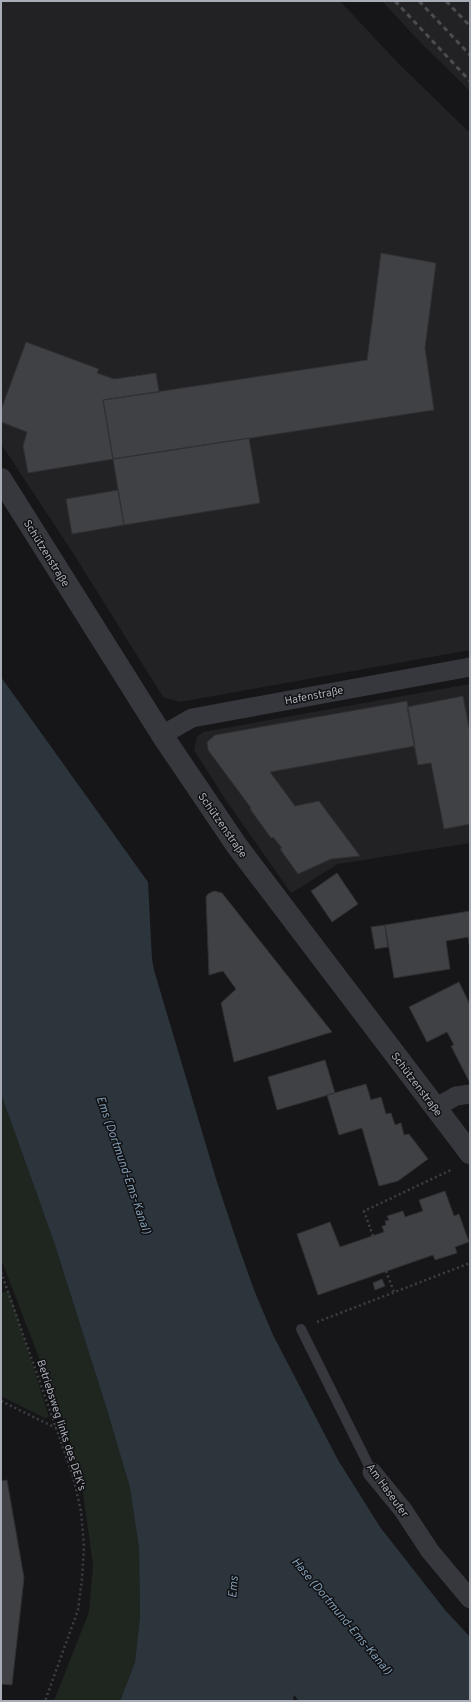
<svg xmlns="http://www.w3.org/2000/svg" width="471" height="1702" font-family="Overpass,sans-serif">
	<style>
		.built { fill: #222225 }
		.green { fill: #1e261f }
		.water { fill: #2c353c }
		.building { fill: #404145; stroke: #303034 }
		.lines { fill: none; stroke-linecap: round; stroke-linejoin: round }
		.path { stroke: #3d3f44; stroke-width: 2.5; stroke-dasharray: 2 3; stroke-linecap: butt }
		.service { stroke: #37383d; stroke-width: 10 }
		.minor { stroke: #37383d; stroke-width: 19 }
		.tertiary { stroke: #37383d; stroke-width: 22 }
		.rail { stroke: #4a4c52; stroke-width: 3; stroke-dasharray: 5 4; stroke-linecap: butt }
		.labels { text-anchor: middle; stroke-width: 3; stroke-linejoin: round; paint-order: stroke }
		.street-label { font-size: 11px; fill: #a8adb8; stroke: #111113 }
		.water-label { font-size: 12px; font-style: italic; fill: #7f9bb3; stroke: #111113 }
	</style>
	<rect width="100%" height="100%" fill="#161618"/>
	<path class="built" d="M1,1H340L399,64L470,133V650L180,702L163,697L73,553L1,444Z
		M382,1H470V91L420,42Z
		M470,684V843L338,864L291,893L225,799L194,750L197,737L203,732Z"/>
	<path class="green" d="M1,1094L54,1242L108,1413L130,1488L139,1548L140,1617L135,1662L120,1701H54L89,1612L93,1565L83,1493L67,1430L1,1259Z
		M9,1291L49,1417L45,1418L1,1396V1293Z"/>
	<path class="water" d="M1,677L148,882L152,959L154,970L217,1182L237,1242L254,1290L273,1335L338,1460L380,1527L445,1610L470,1637V1701H299L294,1695L293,1701H120L135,1662L140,1617L139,1548L130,1488L108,1413L54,1242L1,1094Z"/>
	<path class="building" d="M381,253L436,263L425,348L434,410L113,459L103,400L367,360Z
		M26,342L99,369L97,373L114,379L156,373L159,392L103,400L113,459L28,473L23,446L27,432L1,422V410Z
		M249,438L260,503L124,525L113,459Z
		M118,490L124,525L72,534L66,499Z
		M463,696L470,733V824L444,829L431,763L418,765L407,707Z
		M407,701L415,746L270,772L295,806L319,801L360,856L331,859L298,874L280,849L282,848L273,837L271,838L250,809L251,808L208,750L207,742L215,735Z
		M337,873L358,904L332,922L311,891Z
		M214,891L222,893L332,1032L234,1062L221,1003L236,989L223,971L209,975L206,897L208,894Z
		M470,911V950L468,937L446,941L450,969L394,978L385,925Z
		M385,925L388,947L375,949L371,927Z
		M459,982L470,1005V1083L451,1046L454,1045L447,1032L427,1042L409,1007Z
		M325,1060L335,1093L277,1110L268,1077Z
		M366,1084L371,1100L381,1097L386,1114L391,1113L395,1125L401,1123L404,1135L409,1134L428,1159L398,1181L379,1186L362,1128L339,1135L327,1095Z
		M445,1191L454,1216L459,1214L469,1242L455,1247L457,1253L435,1260L433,1255L318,1295L297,1234L330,1222L340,1247L384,1232L382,1226L386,1225L385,1221L389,1220L387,1216L403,1211L405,1217L423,1211L419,1200Z
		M382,1279L385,1286L375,1290L373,1283Z
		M7,1480L24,1578L12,1685L1,1684V1481Z"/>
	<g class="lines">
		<path class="path" d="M373,1236L364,1211L453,1169
			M386,1271L394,1292
			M1,1272L73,1476L81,1511L84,1546L82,1579L78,1610L45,1701
			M317,1322L470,1263
			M1,1401L56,1428"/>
		<path class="service" d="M301,1329L372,1472"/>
		<path class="minor" d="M162,735L192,718L470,667
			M435,1108L456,1096L470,1094
			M372,1472L403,1510L430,1551L470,1599"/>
		<path class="tertiary" d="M1,479L162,735L237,846L470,1153"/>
		<path class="rail" d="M395,1L470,81
			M419,1L470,55
			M446,1L470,26"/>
	</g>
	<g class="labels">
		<g class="street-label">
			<text transform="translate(47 553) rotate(58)" y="4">Schützenstraße</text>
			<text transform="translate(314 695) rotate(-11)" y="4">Hafenstraße</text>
			<text transform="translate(223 825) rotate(55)" y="4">Schützenstraße</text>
			<text transform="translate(417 1084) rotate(53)" y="4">Schützenstraße</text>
			<text transform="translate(62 1425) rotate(72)" y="4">Betriebsweg links des DEK's</text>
			<text transform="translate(388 1490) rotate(54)" y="4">Am Haseufer</text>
		</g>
		<g class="water-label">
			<text transform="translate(124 1165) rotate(71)" y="4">Ems (Dortmund-Ems-Kanal)</text>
			<text transform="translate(233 1587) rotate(-86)" y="4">Ems</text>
			<text transform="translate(342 1616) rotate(50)" y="4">Hase (Dortmund-Ems-Kanal)</text>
		</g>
	</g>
	<rect width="471" height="1702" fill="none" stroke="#a8adb8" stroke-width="4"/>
</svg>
